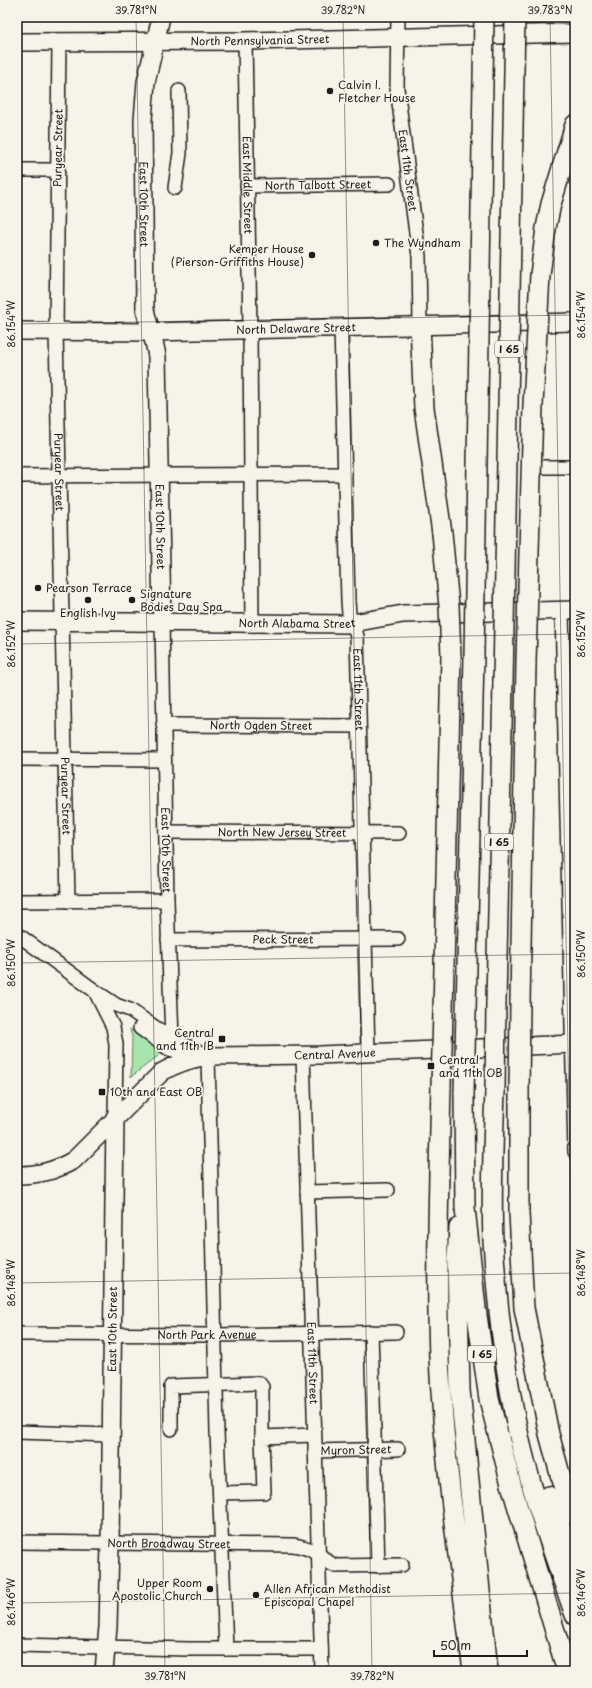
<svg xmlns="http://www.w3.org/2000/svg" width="592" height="1688" font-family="'Playpen Sans',sans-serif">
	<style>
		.garden { fill: #a7e5ad; stroke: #628064 }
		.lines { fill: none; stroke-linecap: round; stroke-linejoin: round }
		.minor-casing { stroke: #1c1c1c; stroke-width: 16 }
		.major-casing { stroke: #1c1c1c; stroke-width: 20 }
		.highway-casing { stroke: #1c1c1c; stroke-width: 22 }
		.minor { stroke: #f7f3e8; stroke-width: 13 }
		.major { stroke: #f7f3e8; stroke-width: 17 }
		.highway { stroke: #f7f3e8; stroke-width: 19 }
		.highway-bridge-casing { stroke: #1c1c1c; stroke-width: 22; stroke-linecap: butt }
		.highway-bridge { stroke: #f7f3e8; stroke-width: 19 }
		.ticks { fill: none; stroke: #1c1c1c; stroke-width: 1; stroke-opacity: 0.45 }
		.poi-dot { fill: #1c1c1c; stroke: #f7f3e8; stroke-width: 1.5 }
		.labels { text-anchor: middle; stroke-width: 3.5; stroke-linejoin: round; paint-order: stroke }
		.shield { fill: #f7f3e8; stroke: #5e5c59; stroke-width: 1 }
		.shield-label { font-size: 10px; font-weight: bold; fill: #1c1c1c }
		.street-label { font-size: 11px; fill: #1c1c1c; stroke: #f7f3e8 }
		.poi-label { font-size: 11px; fill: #1c1c1c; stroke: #f7f3e8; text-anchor: start }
		.neatline { fill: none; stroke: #1c1c1c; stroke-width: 1.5 }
		.ticks-label { font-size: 10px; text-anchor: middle; fill: #1c1c1c }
	</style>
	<rect width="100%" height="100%" fill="#f7f3e8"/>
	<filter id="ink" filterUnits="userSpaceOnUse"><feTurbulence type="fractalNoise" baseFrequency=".025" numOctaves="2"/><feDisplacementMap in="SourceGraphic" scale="8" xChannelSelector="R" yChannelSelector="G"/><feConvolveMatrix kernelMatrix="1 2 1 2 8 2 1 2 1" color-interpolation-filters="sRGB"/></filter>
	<g filter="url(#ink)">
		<path class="garden" d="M130,1029L163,1052L131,1077L132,1037Z"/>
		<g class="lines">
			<defs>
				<g id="minor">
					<path id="s1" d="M398,17L397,88L419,256L420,325"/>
					<path id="s2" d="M245,41L250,329L252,623"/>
					<path id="s3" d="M59,42L56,331L68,901"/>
					<path d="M17,170H58"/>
					<path id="s4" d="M247,186L389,184"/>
					<path d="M175,188L180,153L179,91"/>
					<path id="s5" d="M341,327L348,601L349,614L357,636L368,1052"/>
					<path d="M542,467H575"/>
					<path d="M17,476L345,474"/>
					<path d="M562,610L575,1152"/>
					<path id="s6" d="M162,621L167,900L172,1039"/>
					<path id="s7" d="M163,725L359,726"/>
					<path d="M17,759L164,760"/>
					<path id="s8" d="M166,832L399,833"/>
					<path d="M17,901L167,900"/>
					<path d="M17,934L95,991L116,1005L130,1010L172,1039L208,1056"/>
					<path id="s9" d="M168,940L398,939"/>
					<path d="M96,993L113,1027L116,1044L115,1117"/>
					<path d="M140,1028L169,1049L192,1055"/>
					<path id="s10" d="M303,1054L322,1671"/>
					<path d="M208,1056L217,1432L226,1649"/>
					<path d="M307,1192L388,1190"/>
					<path d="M371,1332L378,1566"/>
					<path id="s11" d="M17,1334L215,1335L396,1332"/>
					<path d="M171,1429V1386L259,1383L262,1387V1437"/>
					<path d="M17,1432L111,1435"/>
					<path id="s12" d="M315,1451L398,1449"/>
					<path d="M220,1493L264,1492L262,1437L314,1435"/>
					<path id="s13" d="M17,1542L293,1545C301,1546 310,1549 317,1553C324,1558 328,1563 336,1566L402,1565"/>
					<path d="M17,1645L188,1649H321"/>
				</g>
				<g id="major">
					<path id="s14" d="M161,17L146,82L143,120L145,309C148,325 155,340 157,357L162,621"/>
					<path id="s15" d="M17,42L245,41L575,33"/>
					<path id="s16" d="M17,331L151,332L575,322"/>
					<path id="s17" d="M17,621L347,624L403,614L575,610"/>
					<path id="s18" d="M17,1175C39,1175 55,1171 74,1160L162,1072C177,1063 191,1059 208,1056L320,1055L575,1044"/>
					<path id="s19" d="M104,1671L108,1627L110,1543L115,1117"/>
				</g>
				<path id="highway" d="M546,228L551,204L575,125
					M420,325L424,408L442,533
					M496,1003L503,682
					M520,1003L526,663
					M466,1011L474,656
					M443,1012L451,656
					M441,1086C439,1177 436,1267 439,1358C444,1463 460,1567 473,1671
					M464,1092L465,1208L476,1308L489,1399L512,1488L567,1671
					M495,1092C493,1142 491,1191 493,1241C497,1303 504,1366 517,1427C530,1490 554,1554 575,1615
					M519,1093V1213L524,1308L549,1434L560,1474L575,1515
					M459,1228L457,1259L460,1390L488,1671
					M549,1496L575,1565"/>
			</defs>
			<use href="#minor" class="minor-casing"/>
			<use href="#major" class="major-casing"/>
			<use href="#highway" class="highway-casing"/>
			<use href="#minor" class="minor"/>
			<use href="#major" class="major"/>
			<use href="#highway" class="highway"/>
			<defs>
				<path id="highway-bridge" d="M442,533L449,606L451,656
					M474,656L484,17
					M526,663L533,405L540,275L546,228
					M503,682L515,17
					M441,1086L443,1012
					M464,1092L466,1011
					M495,1092L496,1003
					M519,1093L520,1003"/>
			</defs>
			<use href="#highway-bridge" class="highway-bridge-casing"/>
			<use href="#highway-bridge" class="highway-bridge"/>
		</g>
	</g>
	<path class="ticks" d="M136,17L165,1671M343,17L372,1671M550,17L575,1451M17,324L575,315M17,644L575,634M17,963L575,954M17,1283L575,1273M17,1603L575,1593"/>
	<g class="poi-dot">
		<circle cx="330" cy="91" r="4"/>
		<circle cx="376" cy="243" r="4"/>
		<circle cx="312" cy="255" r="4"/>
		<circle cx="38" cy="588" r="4"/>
		<circle cx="88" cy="600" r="4"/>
		<circle cx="132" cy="600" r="4"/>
		<rect x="218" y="1035" width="8" height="8" rx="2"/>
		<rect x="427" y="1062" width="8" height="8" rx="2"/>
		<rect x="98" y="1088" width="8" height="8" rx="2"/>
		<circle cx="210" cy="1589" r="4"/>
		<circle cx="256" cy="1595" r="4"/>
	</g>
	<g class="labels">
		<g class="shield">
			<rect x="495" y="341" width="28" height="16" rx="3"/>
			<rect x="485" y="834" width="28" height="16" rx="3"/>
			<rect x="468" y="1346" width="28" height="16" rx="3"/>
		</g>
		<g class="shield-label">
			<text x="509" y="353">I 65</text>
			<text x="499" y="846">I 65</text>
			<text x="482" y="1358">I 65</text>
		</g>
		<g class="street-label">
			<text dy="4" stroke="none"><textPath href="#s15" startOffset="243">North Pennsylvania Street</textPath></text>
			<text transform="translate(58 148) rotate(-89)" y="4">Puryear Street</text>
			<text dy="4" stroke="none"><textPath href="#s1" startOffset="154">East 11th Street</textPath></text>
			<text dy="4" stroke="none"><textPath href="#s2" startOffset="144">East Middle Street</textPath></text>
			<text dy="4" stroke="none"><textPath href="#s4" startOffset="71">North Talbott Street</textPath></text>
			<text dy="4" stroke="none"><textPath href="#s14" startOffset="189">East 10th Street</textPath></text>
			<text dy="4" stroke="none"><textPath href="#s16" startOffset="279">North Delaware Street</textPath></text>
			<text dy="4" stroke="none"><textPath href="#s3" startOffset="430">Puryear Street</textPath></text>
			<text dy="4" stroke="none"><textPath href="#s14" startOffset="513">East 10th Street</textPath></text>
			<text dy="4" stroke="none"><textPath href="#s17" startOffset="280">North Alabama Street</textPath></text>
			<text dy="4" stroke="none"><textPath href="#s5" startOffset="364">East 11th Street</textPath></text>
			<text dy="4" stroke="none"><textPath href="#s7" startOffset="98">North Ogden Street</textPath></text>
			<text dy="4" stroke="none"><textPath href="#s3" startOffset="754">Puryear Street</textPath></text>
			<text dy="4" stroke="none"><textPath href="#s8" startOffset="116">North New Jersey Street</textPath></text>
			<text dy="4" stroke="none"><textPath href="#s6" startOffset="229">East 10th Street</textPath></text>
			<text dy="4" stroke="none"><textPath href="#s9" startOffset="115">Peck Street</textPath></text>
			<text dy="4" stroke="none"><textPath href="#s18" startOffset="360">Central Avenue</textPath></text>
			<text dy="4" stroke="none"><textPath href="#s19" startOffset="342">East 10th Street</textPath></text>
			<text dy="4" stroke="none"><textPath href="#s11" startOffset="190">North Park Avenue</textPath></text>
			<text dy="4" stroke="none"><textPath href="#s10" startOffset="309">East 11th Street</textPath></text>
			<text dy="4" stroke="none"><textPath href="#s12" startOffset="41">Myron Street</textPath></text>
			<text dy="4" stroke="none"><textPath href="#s13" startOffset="152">North Broadway Street</textPath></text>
		</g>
		<g class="poi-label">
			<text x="338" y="89">Calvin I.<tspan x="338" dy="13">Fletcher House</tspan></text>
			<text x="384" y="247">The Wyndham</text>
			<text x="304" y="253" text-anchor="end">Kemper House<tspan x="304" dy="13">(Pierson-Griffiths House)</tspan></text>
			<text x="46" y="592">Pearson Terrace</text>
			<text x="140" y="598">Signature<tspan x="140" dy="13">Bodies Day Spa</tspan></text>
			<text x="88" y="617" text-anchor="middle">English Ivy</text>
			<text x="214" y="1037" text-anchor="end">Central<tspan x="214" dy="13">and 11th IB</tspan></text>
			<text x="439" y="1064">Central<tspan x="439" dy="13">and 11th OB</tspan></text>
			<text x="110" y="1096">10th and East OB</text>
			<text x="202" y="1587" text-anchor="end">Upper Room<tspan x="202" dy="13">Apostolic Church</tspan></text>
			<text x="264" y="1593">Allen African Methodist<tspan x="264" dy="13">Episcopal Chapel</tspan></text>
		</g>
	</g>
	<rect width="592" height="1688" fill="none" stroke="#f7f3e8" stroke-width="44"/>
	<path d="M434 1650v6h93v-6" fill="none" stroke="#1c1c1c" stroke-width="2"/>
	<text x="440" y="1650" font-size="12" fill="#1c1c1c" stroke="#f7f3e8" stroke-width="3" paint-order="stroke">50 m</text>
	<rect x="22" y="22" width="548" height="1644" class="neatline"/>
	<g class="ticks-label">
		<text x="136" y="14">39.781°N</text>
		<text x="343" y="14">39.782°N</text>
		<text x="550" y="14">39.783°N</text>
		<text transform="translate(581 315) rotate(-90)" y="4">86.154°W</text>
		<text transform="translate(11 324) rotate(-90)" y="4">86.154°W</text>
		<text transform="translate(581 634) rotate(-90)" y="4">86.152°W</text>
		<text transform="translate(11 644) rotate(-90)" y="4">86.152°W</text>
		<text transform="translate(581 954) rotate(-90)" y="4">86.150°W</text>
		<text transform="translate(11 963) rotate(-90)" y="4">86.150°W</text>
		<text transform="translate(581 1273) rotate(-90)" y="4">86.148°W</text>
		<text transform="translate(11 1283) rotate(-90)" y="4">86.148°W</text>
		<text transform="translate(581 1593) rotate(-90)" y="4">86.146°W</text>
		<text transform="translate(11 1602) rotate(-90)" y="4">86.146°W</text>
		<text x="165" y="1680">39.781°N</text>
		<text x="372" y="1680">39.782°N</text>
	</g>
</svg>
